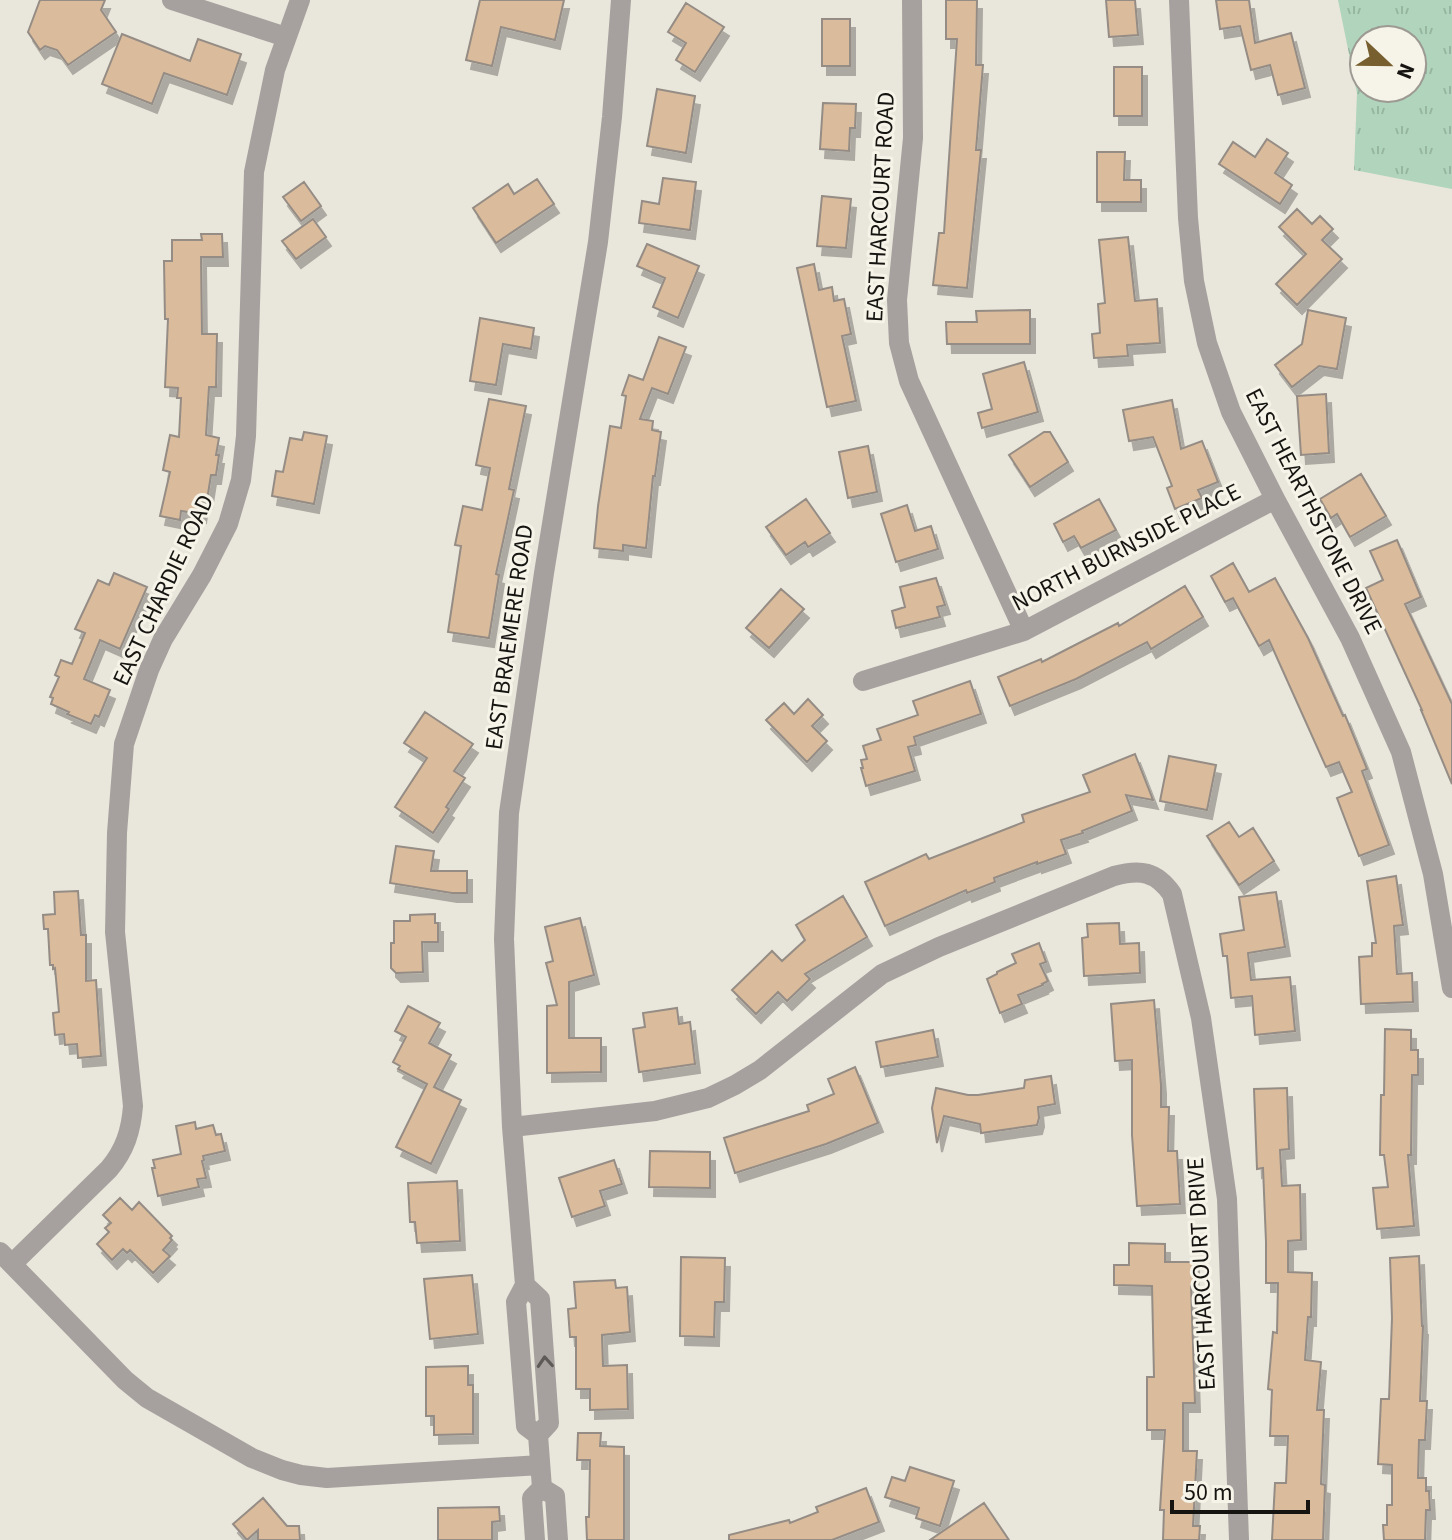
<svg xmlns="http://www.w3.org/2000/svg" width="1452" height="1540" font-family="'Source Sans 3',sans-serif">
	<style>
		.grass { fill: url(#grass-tufts); fill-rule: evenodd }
		.building { fill: #dabc9c; stroke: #958d85; stroke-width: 2; filter: url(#shadow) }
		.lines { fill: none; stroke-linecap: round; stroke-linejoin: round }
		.minor { stroke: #a6a19e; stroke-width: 20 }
		.oneway { stroke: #5e5a57 }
		.labels { text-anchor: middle; stroke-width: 6; stroke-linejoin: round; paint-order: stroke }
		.street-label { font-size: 24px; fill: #151410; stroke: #f6f3e8 }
	</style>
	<defs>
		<pattern id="grass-tufts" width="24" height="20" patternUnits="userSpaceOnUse" patternTransform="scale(2)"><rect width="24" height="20" fill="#b0d5bc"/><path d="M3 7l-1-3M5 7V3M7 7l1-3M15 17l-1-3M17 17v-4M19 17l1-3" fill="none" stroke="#96b6a1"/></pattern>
		<filter id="shadow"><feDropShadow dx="5" dy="9" stdDeviation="0" flood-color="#0004"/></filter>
	</defs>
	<rect width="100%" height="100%" fill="#e9e6db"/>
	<path class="grass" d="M1338,0H1452V189L1354,170L1357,93ZM1412,40V88H1364V40Z"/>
	<path class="building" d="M40,0H105L101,10L116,32L68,65L57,50L45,46L40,50L28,32Z
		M480,0H564L555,40L501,27L492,66L466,60Z
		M946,0H977L976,65H983L976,150H981L967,288L933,285L939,233H944L957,39H946Z
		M1106,0H1135L1138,35L1109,37Z
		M1216,0H1249L1255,43L1291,33L1305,88L1278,95L1270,65L1251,70L1240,26L1220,29Z
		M686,3L724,27L695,72L676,60L686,43L668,32Z
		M822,19H850V66H822Z
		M122,34L190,61L198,39L241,54L227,95L164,73L152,104L102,84Z
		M1114,67H1142V116H1114Z
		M657,89L695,96L686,153L647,146Z
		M823,103L856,104L855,128H850L849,151L820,149Z
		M1267,139L1288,153L1275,173L1292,185L1280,204L1219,164L1233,142L1255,157Z
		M1097,152H1125L1124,180H1141V202H1097Z
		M663,178L696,182L690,230L639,223L642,201L659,204Z
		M537,179L554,204L496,243L473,208L508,184L514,194Z
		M304,182L321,206L301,221L283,197Z
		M822,196L851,199L846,248L817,246Z
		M1297,209L1312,224L1320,216L1333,229L1322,240L1342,259L1297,305L1276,284L1306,254L1279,227Z
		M313,219L326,237L296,259L282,241Z
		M201,234H222L223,257H201L202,334H217L216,387H209L206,435L219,438L216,455H219L216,475H211L207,500H203L201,514L181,511L180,520L160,516L170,472L163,470L170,435L179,437L181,398H177L178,388L165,387L168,319H165L164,261H172V240H202Z
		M1128,237L1135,301L1157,299L1160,343L1127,345L1128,356L1094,358L1092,334L1100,333L1098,304L1105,303L1099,240Z
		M647,244L699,266L678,318L653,307L665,278L637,266Z
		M814,264L819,290L832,287L834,301L844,299L851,334L842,336L856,401L827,407L797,268Z
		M1030,310V344H947L946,322H977L976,311Z
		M1308,310L1346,318L1337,369L1319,366L1292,387L1275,365L1302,344Z
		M480,318L534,328L531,349L503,344L496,385L470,381Z
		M659,337L686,347L668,394L652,388L640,419L653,421L652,430L661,432L655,476H653L646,548L623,545V551L594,548L598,506L610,426L621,428L626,396L622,395L629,375L643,380Z
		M1024,362L1038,412L982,428L978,413L992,409L983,374Z
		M1326,394L1329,453L1301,455L1297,396Z
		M489,399L526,406L509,489L514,490L496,574L499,575L489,638L448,632L461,546L455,545L463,506L482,510L490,468L476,465Z
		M1172,400L1181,449L1202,441L1218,482L1198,490L1202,498L1175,509L1167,488L1172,486L1153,437L1129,441L1123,410Z
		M304,432L327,436L314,504L272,496L276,471L283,472L290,438L302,440Z
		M1044,432H1050L1068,462L1030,487L1009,455Z
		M868,446L877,492L848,498L839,452Z
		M1361,474L1386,516L1350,537L1337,514L1331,518L1320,499Z
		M806,499L830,533L808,547L805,542L786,555L766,527Z
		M1099,499L1116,530L1081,548L1074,536L1063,542L1054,524Z
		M907,505L915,531L931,526L938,549L896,562L881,514Z
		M1397,540L1421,597L1405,604L1452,704V784L1421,710H1422L1366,588L1383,580L1370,551Z
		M1233,563L1249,592L1275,578L1308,638L1343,716L1345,715L1367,769L1362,771L1389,845L1359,856L1337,798L1352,792L1339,762L1326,767L1269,640L1259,646L1233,598L1225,602L1211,576Z
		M114,573L147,587L120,649L100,640L84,679L110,690L99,717L95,715L91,724L67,714L69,712L51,704L53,698L50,697L59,677L55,675L61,660L72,664L85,633L75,629L98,580L109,585Z
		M936,578L945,605L937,607L940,617L896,628L892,611L905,607L900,587Z
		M1185,586L1203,617L1151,649L1147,642L1076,679L1010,706L998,677L1041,659L1042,662L1118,623L1119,626Z
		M781,589L804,609L769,648L746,628Z
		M970,681L981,714L914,737L916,745L908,747L915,771L866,786L861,768H863L861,760L867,759L863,746L881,740L877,729L918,715L913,701Z
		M808,699L823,715L812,726L827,741L807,762L766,720L784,703L794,714Z
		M425,712L473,744L454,771L465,778L446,807L449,809L433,833L395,807L427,758L404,743Z
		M1135,754L1153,800L1126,795L1132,811L1082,831L1083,833L1061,840L1066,854L1037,864V862L994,878L995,882L967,893L966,890L885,926L865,882L926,854L929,859L1024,822L1022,815L1090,792L1083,775Z
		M1169,756L1216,765L1207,810L1160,801Z
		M1229,822L1239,837L1253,828L1274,861L1239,885L1207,836Z
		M396,846L434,851L431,871H467V893H452L390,883Z
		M1396,876L1403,925L1394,926L1397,974L1412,973L1413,1002L1361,1004L1359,957L1372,956V943H1376L1367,881Z
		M78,891L81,935H86V981L96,980L101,1056L78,1058L77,1044L65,1045L64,1034L55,1035L53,1013L59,1012L55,968L53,969V965H50L48,929H44L43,915L55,914L54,892Z
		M1276,892L1285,947L1248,953L1251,980L1290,977L1295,1031L1255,1035L1252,996L1231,998L1227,956H1223L1220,934L1244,930L1239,897Z
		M843,896L867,937L805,974L810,979L787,1001L778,992L756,1014L732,990L772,951L782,961L805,940L796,925Z
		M435,914V923H438V942H422L423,972L396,973L391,968V943H394V921H410V915Z
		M580,918L594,975L569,982V1038H601V1072L547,1073V1006L557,1005L546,963L553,961L545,927Z
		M1119,923L1120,944L1139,943L1140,973L1084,976L1082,938L1088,937L1087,924Z
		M1039,943L1046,962L1040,964L1048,981L1042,984L1043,985L1018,995L1022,1004L1000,1013L987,979L997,974V972L1016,963L1012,954Z
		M1154,1000L1161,1085V1107H1169L1168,1151H1177L1180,1204L1137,1206L1132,1135V1060L1115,1061L1111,1004Z
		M408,1006L440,1023L429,1043L451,1055L434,1087L461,1100L431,1164L396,1147L427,1084L398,1069L400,1066L393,1062L406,1037L395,1031Z
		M677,1008L679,1024L690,1022L695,1064L639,1072L633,1029L645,1027L643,1013Z
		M1385,1029L1411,1030V1050H1418V1075H1412L1411,1155H1408L1414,1226L1377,1229L1373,1188L1388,1187L1384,1155H1380L1381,1095H1384Z
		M933,1030L938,1057L881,1067L876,1042Z
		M855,1067L878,1123L826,1144L735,1173L724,1138L809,1111L807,1105L834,1094L828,1079Z
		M1051,1076L1055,1104L1038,1107L1039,1118L1037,1125L981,1133L980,1124L944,1116L937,1143L932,1108L936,1088L968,1095H978L1024,1088L1025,1080Z
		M1287,1088L1289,1149L1280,1150L1282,1186L1300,1185L1301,1240L1288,1241V1272L1312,1273L1311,1317H1308L1305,1360L1321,1362L1317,1410H1324L1321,1484L1325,1485L1323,1540H1272L1275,1483H1286L1288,1436H1270L1272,1390L1268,1389L1273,1332L1277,1333L1278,1283H1266V1242L1263,1168L1257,1169L1254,1089Z
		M195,1122L196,1129L213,1125L216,1135L221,1134L225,1151L203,1156L204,1160L202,1161L206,1178L197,1179L199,1187L158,1196L152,1168H155L153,1160L181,1154L176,1126Z
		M650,1151L710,1152V1188L649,1187Z
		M614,1160L622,1184L600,1191L605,1206L572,1217L559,1178Z
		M457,1181L460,1241L417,1243L415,1222H410L408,1183Z
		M120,1198L132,1210L139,1202L172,1236L170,1238L172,1240L163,1250L170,1256L153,1273L130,1250L127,1253L123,1249L112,1260L97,1244L109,1232L105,1228L111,1223L103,1215Z
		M1129,1243L1165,1244V1262H1194L1193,1286H1191L1195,1403H1183V1451H1197L1193,1526H1200L1199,1540H1163L1164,1510H1160L1165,1430H1147V1377H1154L1152,1286L1114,1285V1265H1129Z
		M1419,1256L1422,1326H1423L1420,1401H1427L1425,1440H1419L1418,1478H1426V1491H1429L1430,1510H1426L1425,1540H1384L1383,1525H1387V1505H1392V1465L1378,1464L1381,1399H1389L1392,1318L1390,1258Z
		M681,1257L725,1258L724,1302H715L714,1337L680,1336Z
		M472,1275L478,1334L430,1339L424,1279Z
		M615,1280L616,1288L627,1287L630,1332L602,1335L603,1366L627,1365L628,1409L590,1410V1389H576V1337H570L568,1309L576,1308L574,1282Z
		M468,1366V1385H473V1434L434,1435V1416H426V1367Z
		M578,1433H601L600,1446L624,1447V1540H587L586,1517H589L590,1460H577Z
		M910,1467L954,1481L940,1526L916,1518L919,1508L885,1497L892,1477L905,1481Z
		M866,1488L879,1522L832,1540H729V1535L789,1520L790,1523L818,1512L816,1507Z
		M263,1498L287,1526H299L300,1540H258V1530L247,1540L233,1524Z
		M984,1503L1009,1540H930Z
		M499,1507L500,1521L492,1522V1540H438V1508Z"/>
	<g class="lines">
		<path class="minor" d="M172,0L286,37
			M912,0L913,138L897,300L899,343L909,381L1024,631
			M1179,0L1188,218L1194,281L1207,343L1231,412L1275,499L1350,638L1401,752L1433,874L1452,988
			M863,681L1024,631L1275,499
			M512,1127L655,1111L708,1098L735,1085L760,1070L882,974L939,947L1114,876C1140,869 1156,871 1172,894L1201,1018L1227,1199L1239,1540
			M0,1252L125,1380L147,1398L252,1458L282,1470L301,1475L327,1478L540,1465
			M12,1264L109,1169C125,1150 131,1131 133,1106L115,932L117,833L124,744L149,670L163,639L202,575L228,524L241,480L246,436L254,172L275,70L300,0
			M525,1285L540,1299L549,1423L538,1435
			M542,1488L538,1435L526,1426L516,1302L525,1285L512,1127L504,939L509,813L544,573L598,242L612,117L621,0
			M542,1488L555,1496L558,1540
			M535,1540L532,1498L542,1488"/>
	</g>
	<defs><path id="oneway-chevron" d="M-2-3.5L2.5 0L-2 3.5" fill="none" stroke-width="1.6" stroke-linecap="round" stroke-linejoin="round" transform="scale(2)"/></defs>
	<use class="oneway" href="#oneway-chevron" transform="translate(545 1362) rotate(-94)"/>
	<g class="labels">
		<g class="street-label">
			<text transform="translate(880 207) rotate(-87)" y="8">EAST HARCOURT ROAD</text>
			<text transform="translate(1314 511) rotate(63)" y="8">EAST HEARTHSTONE DRIVE</text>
			<text transform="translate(1126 547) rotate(-27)" y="8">NORTH BURNSIDE PLACE</text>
			<text transform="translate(163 590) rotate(-65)" y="8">EAST CHARDIE ROAD</text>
			<text transform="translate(509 637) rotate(-82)" y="8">EAST BRAEMERE ROAD</text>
			<text transform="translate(1201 1274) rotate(-93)" y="8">EAST HARCOURT DRIVE</text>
		</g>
	</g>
	<g transform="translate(1388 64) rotate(112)"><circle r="38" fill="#f6f3e8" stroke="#9c9a92" stroke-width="2"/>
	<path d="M0-6L14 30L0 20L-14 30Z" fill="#775f30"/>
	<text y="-12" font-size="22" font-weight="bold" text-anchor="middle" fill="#151410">N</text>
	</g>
	<path d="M1172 1500v12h136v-12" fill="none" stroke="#151410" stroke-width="4"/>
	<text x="1184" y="1500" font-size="24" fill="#151410" stroke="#f6f3e8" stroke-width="6" paint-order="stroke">50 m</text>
</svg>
